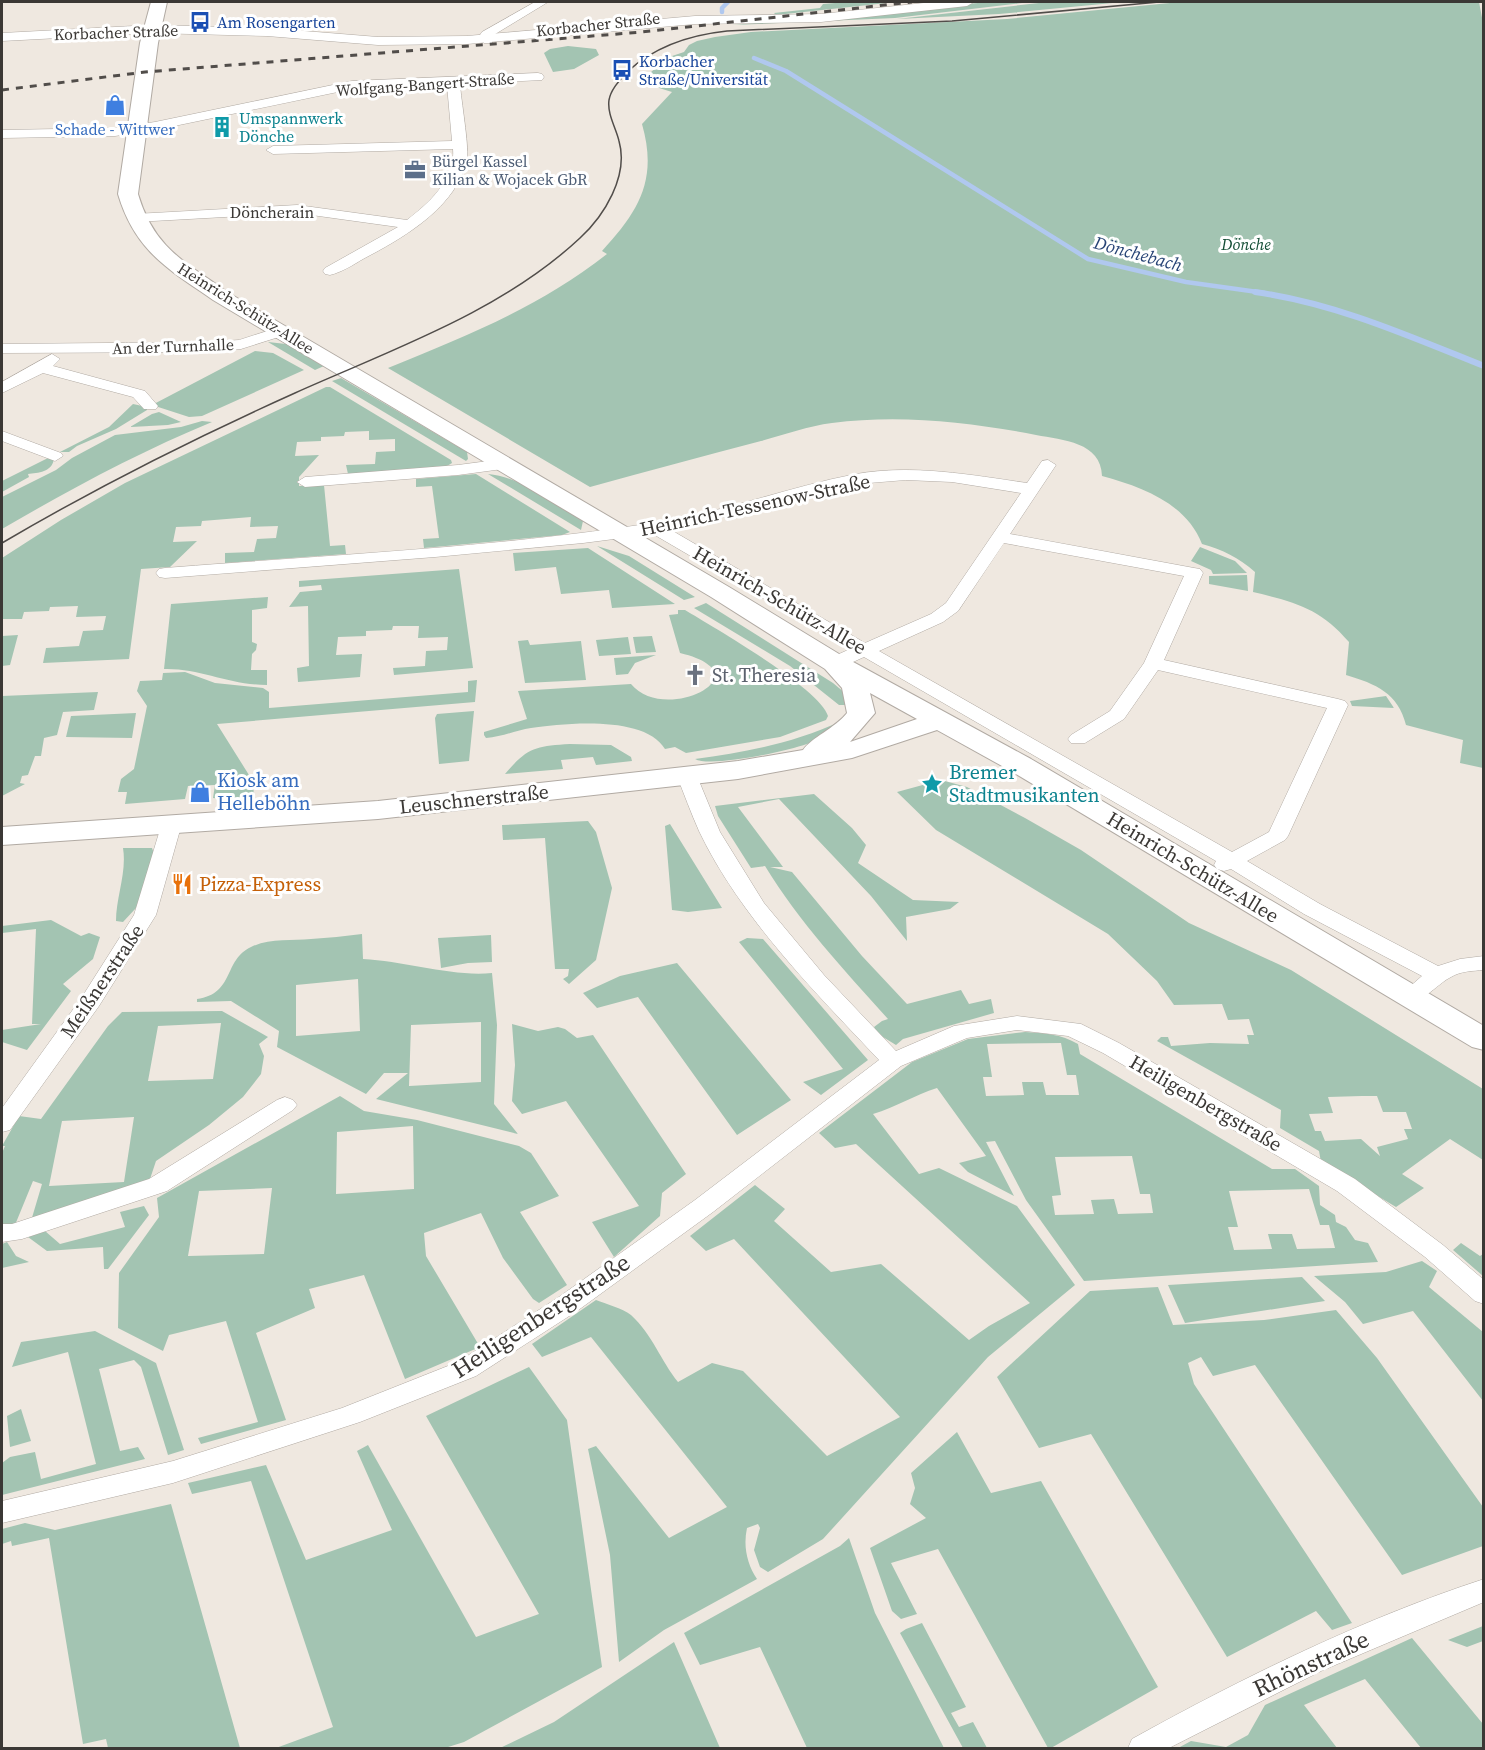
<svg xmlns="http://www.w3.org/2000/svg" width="1485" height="1750" font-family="'Source Serif 4',serif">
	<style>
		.green { fill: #a3c4b2; fill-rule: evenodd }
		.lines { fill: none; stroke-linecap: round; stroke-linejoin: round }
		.stream-far1 { stroke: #b0c8ef; stroke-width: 4.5 }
		.stream { stroke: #b0c8ef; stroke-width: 6 }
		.minor-casing { stroke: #b1aaa3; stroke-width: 1 }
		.tertiary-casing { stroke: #b1aaa3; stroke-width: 1 }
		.secondary-casing { stroke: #b1aaa3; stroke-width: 2 }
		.minor { fill: #fff; fill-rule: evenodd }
		.tertiary { fill: #fff; fill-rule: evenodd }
		.secondary { fill: #fff; fill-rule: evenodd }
		.tram { stroke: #514d4a; stroke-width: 1.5 }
		.rail { stroke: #514d4a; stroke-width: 3; stroke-dasharray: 7 7; stroke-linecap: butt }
		.labels { text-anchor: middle; stroke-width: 6; stroke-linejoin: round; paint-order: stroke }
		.far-transit-label { font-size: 16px; fill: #164399; stroke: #fff; text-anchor: start }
		.far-street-label { font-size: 16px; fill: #3b3835; stroke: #fff }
		.far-culture-label { font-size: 16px; fill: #0d838f; stroke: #fff; text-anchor: start }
		.far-shop-label { font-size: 16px; fill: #366cbe; stroke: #fff }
		.far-service-label { font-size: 16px; fill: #4e5e75; stroke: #fff; text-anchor: start }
		.far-park-label { font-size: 16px; font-style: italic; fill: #134d35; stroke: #fff }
		.far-water-label { font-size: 18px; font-style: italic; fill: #284476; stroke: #fff }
		.street-label { font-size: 20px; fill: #3b3835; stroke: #fff }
		.worship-label { font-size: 20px; fill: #5b616d; stroke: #fff; text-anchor: start }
		.culture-label { font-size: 20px; fill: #0d838f; stroke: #fff; text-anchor: start }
		.shop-label { font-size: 20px; fill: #366cbe; stroke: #fff; text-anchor: start }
		.food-label { font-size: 20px; fill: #c56008; stroke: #fff; text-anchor: start }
		.near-street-label { font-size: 24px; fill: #3b3835; stroke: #fff }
	</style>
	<rect width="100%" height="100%" fill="#efe8e0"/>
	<path class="green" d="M847,2H896L776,15L774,13L820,8L823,4Z
		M989,2H1030L895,18L732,25Z
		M1048,2H1123L999,14L796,24L897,19Z
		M1180,2H1479L1484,28L1483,768L1460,763L1463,740L1406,725C1398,693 1376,684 1346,675L1349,642C1320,608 1295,602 1253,592L1255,572C1238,557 1223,550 1202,544C1186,503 1142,487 1102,476C1101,442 1063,440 1036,435C970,422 899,414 832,423C808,426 784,435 761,441C704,456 647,471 590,487L388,368C468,335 538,308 607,254L602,251C639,211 658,180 642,124L672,92L659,88L649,77L651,72L669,57L684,52L689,45L697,41L715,37L751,32L1007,19Z
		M568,46L596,49L599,55L574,69L553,72L544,53L550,49Z
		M268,342L286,344L324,366L315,370Z
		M255,351L273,353L304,370L202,416L189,417L152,405Z
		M341,378L467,452L468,459L466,461L332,381Z
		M326,387H330L451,460L452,463L447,466L348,474L346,465L375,464L376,452L395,451V439L369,440V431L345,432L344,436L321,437V441L297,442L295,456L319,455L299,477V486L324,485L330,546L345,545L346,554L225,563V553L254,552L257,539L276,538L278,526L250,527L251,517L202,521L201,526L176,527L173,542L197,541L170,567L141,569L129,659L43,663L46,648L79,646L83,631L103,630L106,616L76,617L78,606L50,607L49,611L24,612L22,619H2V558L61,520L125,483Z
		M133,404L147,407V410L116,429L77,446L69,452H60L109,427Z
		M159,412L181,422L168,425L130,427L152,414Z
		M202,421L212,422C139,452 69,490 2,529V497L56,470L72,458L115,435L181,427Z
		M50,457L54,459C52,472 38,473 28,474L29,477L2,492V481Z
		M476,474L570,532L562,535L424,548L423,539L439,538L432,486L416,487V479Z
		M488,474C522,477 554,504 583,521L581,530Z
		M597,546L629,556L695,597L684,600Z
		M1200,547L1235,561L1247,573L1213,574L1211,570L1191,561Z
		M588,548L675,604L612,608L609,590L561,594L556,567L515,571L513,553Z
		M459,569L473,668L394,675L393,668L425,666L426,651L447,650L448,637L418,638L419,626H393L392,630L366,631V636L338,637L336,655L362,654L360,677L298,682L297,668L309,666L308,606L289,607L300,592L322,590L321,585L299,587V581Z
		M1247,575L1248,591L1209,584V576Z
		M268,597L267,608L252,610V642L257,644L256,650L252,654L251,670H267V685C229,685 200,668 164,669L171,604Z
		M706,603L833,683L845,693L850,705H839L790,666L694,608Z
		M678,610H685C713,627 821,689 828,716L826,720L780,737L686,753L675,747L665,749C645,715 565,723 531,728C516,730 502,737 486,738L484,735V732L527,719L518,691L631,684C664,725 768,674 680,653L669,615L678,614Z
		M18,635L10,665L2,666V636Z
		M652,636L656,652L636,653L633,637Z
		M628,637L631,654L599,656L596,640Z
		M528,640L530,645L581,641L586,680L525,683L518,641Z
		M656,655L635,663L628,674L616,675L614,658Z
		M185,672L215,683L263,688L269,692V708L468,692V681L477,680L475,702L217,724L254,783L253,803L213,798L215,785L188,786L185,799L125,804L127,792H118L121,779L134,769L147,706L137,691L140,681L162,680L163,673Z
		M98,692L94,710L63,712L57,735L44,738L41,756H35L28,775L22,776L20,783L25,784L2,796V696Z
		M1386,696L1394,708L1352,706L1350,701Z
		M474,711L469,761L439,764L435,718L437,714Z
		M136,713L132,738L66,737L71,716Z
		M841,721C838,725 834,732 829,735C812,747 712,769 695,759C747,752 794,743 841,721Z
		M570,744L611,745L631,757L632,761L596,765L593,757L561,760L563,769L505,774C527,748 535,746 570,744Z
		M941,780L967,787L1025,818L1081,850L1189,923L1291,970L1483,1089V1160L1450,1139L1402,1174L1424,1188L1396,1207L1321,1162L1319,1151L1280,1128L1281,1110L1157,1041L1161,1037H1168L1171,1046L1210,1043L1249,1044L1247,1035H1254L1249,1019L1228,1020L1222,1004L1174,1005L1157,981L1108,934L936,830L897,792ZM1362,1096H1377L1383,1112H1406L1412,1129H1404L1408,1139L1377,1147L1380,1156L1361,1139L1325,1141L1321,1131H1315L1309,1114L1333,1113L1328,1097Z
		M814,794L852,828L866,845L858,863L913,900L959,902L950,909L906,917L907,941L871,896L779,799L738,807L783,867H770L792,872L862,956L907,1004L961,990L969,1004L991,999L994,1013L903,1039L896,1045L878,1034L874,1027L882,1021L888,1019C845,971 799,922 765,866L751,868L718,816L715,806Z
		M588,821L596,832L612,888L596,960L569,984L563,979L568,976L569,969H555L545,838L503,840L502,825Z
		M670,824L722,908L688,912L672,910L665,826Z
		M123,848H152L155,856L136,908L123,922L116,921C116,897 127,872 123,848Z
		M51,920L81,936L89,933L100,937L93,959L63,984L71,991L27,1050L2,1042V1030L41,1024H32L36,929L2,933V926Z
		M362,934L363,959C405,961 452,977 492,973L497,1025L494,1104L518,1134L376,1099L408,1073H384L366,1094L277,1047L279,1031L231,1001L197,1002V999C235,994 223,960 251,947C269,938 292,941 311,939C328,938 345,936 362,934ZM358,979L360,1031L296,1036V985ZM481,1022V1082L409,1086L411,1025Z
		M491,935L492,962L468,963L441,968L438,938Z
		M747,938L763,939L868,1060L821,1095L803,1082L843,1069L739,942Z
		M677,963L791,1100L737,1135L638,997L597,1008L583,993L620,976Z
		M222,1011L268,1037L259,1044L264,1056L261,1074L243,1097L209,1125L156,1161L149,1182L31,1221L42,1184L33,1181L15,1225L2,1227V1153L5,1146H2L19,1116L41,1119L108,1026L122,1012ZM221,1023L213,1079L148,1081L158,1026ZM134,1117L124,1182L49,1186L62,1121Z
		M512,1024L538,1031L558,1027L565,1029L577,1038L593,1035L686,1174L662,1193L660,1216L614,1257L592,1222L639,1206L566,1101L522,1114L512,1101L515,1065Z
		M1025,1032C1044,1033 1061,1034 1078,1044L1080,1054L1272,1169H1295L1319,1186L1320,1205L1335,1215L1336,1222L1346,1227L1355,1240L1368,1243L1378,1262L1084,1281L1026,1200L995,1141L986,1142L1014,1196L968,1172L959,1163L986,1156L937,1088C915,1095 896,1107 873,1114L919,1174L939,1168L1017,1206L1075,1285L988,1357L823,1539L768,1572L760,1567L754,1550L760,1528L758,1524L747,1528C743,1546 747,1564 757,1579L664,1630L619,1662L610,1555L588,1449L596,1446L669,1538L727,1507L591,1337L542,1357L532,1344L596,1300C606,1304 622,1308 631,1315C652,1334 661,1361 678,1382L712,1363L743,1371L827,1456L900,1417L734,1239L706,1251L690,1236L755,1185L785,1209L774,1221L831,1272L881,1264L969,1340L989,1326L1030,1303L856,1144L835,1148L819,1133L912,1062L968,1039ZM1061,1043L1067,1075H1076L1079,1095H1046L1043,1082H1022L1024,1095L986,1096L983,1077H992L987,1044ZM1132,1156L1140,1194H1150L1153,1213L1118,1214L1114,1199L1091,1200L1094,1214L1055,1215L1052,1196L1061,1195L1055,1157ZM1309,1189L1320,1225H1329L1335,1248L1297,1249L1292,1234H1268L1272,1249L1234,1250L1228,1227H1238L1229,1191Z
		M340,1096L364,1111L417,1120L519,1146L531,1153L559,1196L520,1212L567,1285L539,1303L533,1299L503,1258L481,1213L424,1233L426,1256L480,1347L405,1379L364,1275L309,1289L315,1308L256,1333L286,1420L201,1444L198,1438L258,1422L226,1321L169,1335L163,1351L118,1328L119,1273L159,1217L157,1198ZM413,1126L414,1189L336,1194L337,1132ZM272,1188L264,1254L188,1256L199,1191Z
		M144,1206L149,1215L108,1269H104L103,1247L47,1251L28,1237L45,1231L60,1244L125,1227L120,1212Z
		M7,1242L16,1256L29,1262L2,1268V1244Z
		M1461,1243L1480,1256L1483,1254V1276L1453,1250Z
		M1422,1261L1437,1271L1429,1287L1483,1332V1401L1413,1311L1363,1324L1345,1302L1314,1276L1386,1272Z
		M1302,1277L1325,1301L1185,1323L1168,1285Z
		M1158,1287L1173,1325L1264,1320L1336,1310L1377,1358L1483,1507V1546L1402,1575L1255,1365L1213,1376L1201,1357L1188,1363L1194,1384L1352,1623L1332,1630L1316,1611L1227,1657L1091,1434L1039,1448L997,1377L1090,1291Z
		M95,1331L156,1363L184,1450L168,1455L141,1367L134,1360L99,1369L120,1451L138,1447L145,1459L2,1495V1463L10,1457L35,1452L41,1479L96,1464L68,1352L12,1367L21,1342Z
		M529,1367L567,1420L602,1667L464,1742L445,1748H276L333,1727L251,1481L192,1494L188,1483L266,1465L306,1560L392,1530L357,1451L368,1445L476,1637L539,1614L426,1416Z
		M21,1409L31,1441L10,1447L7,1416Z
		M957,1432L991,1493L1041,1481L1158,1687L1051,1748H1048L938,1549L891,1563L917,1614L901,1619L892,1611L870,1548L926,1518L910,1504L915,1488L911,1473Z
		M171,1504L240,1748H108L106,1739L83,1744L49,1538L12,1546L11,1541L2,1544V1529L25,1523L55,1530Z
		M849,1538L875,1613L944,1748H807L760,1647L700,1665L684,1633L840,1546Z
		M922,1623L966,1707L951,1713L959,1727L973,1722L987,1748H963L900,1633L906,1629Z
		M1483,1626V1641L1467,1647L1448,1640Z
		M1412,1638L1483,1724V1748H1421L1365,1679L1304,1705L1337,1748H1178L1191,1741L1226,1747L1248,1735L1265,1705Z
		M674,1642L720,1748H500L554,1722Z"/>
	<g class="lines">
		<path class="stream-far1" d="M722,12V8L728,2
			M754,58L786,71L1088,259L1186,282L1265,293"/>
		<path class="stream" d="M1255,292C1335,303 1409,336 1484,366"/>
		<defs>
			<path id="minor" d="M535,2H548L492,36V43H484L480,35L482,32Z
				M538,73L542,74L544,77L542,80L460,84C461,100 469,145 467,158C458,207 403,238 363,259C353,265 342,272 330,275L325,274L323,271L325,268L398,227L297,213L135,222L128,218L135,214L297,205L407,220C429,203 456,179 453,149L273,154L266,150L273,146L452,141L447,85L352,89L155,130L115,136L2,138V130L115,128L155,122L352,81Z
				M280,327L285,329L288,332L285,335L241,349L211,352L2,353V344L211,342L239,340Z
				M52,354L60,359L53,366L145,391L158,406L156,409H144L133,397L43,373L2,393V382Z
				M2,431L61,453L63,456L55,461L2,441Z
				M504,459L510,460L512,464L510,468L458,475L305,487L297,482L305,477L458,465Z
				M1048,460L1056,465L1010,534L1194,568L1200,569L1203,573L1164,660L1338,699L1345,701L1348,705L1288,836L1285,840L1247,861L1320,904L1438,966L1460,959L1484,956V970C1472,971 1461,971 1451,977C1435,985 1422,1006 1402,1001L1399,996L1422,976L1304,914L1231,869L1224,871L1217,869L1214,865L1216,861L864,657L842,667H828L826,663L828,659L850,649L653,534L583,543L435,557L165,578L159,577L156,573L159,569L165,568C327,555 492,548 653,523C722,513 788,487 856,474C913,464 971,475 1027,483L1042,461ZM906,480L952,482L1021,493L946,603L931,614L865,643L671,530L857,484ZM1004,543L1184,576L1144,663L1110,711L1071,735L1068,739L1071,743H1085L1124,719L1158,670L1327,708L1269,832L1232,852L879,651L943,622L958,611Z
				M687,770L694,772L697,776L720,832L764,903L824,975L896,1051L954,1026L1017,1016L1081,1024L1119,1043L1355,1179L1443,1245L1484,1280V1304L1475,1301L1425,1257L1337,1191L1103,1053L1068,1036L1017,1030L967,1038L901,1066L713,1212L577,1311L476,1376L360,1422L173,1483L2,1523V1501L173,1461L342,1408L458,1362L559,1297L695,1200L879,1060C815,992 740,917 699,831C691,813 684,794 677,776L680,772Z
				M172,817L179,819L182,823L156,915L99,1006L10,1130L2,1132V1108L82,997L134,915L162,823L165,819Z
				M285,1097L293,1100L297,1105L293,1110L167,1191L22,1239L2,1242V1224H12L149,1179L277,1100Z
				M1484,1579V1602L1321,1671L1169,1748H1128L1132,1739C1244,1677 1362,1619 1484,1579Z"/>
			<path id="tertiary" d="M933,2H974L967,6L821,22L695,24L467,44L378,45L267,36L153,33L2,41V33L153,25L267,28L378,37L467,36L695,16L821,14Z"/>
			<path id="secondary" d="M151,2H167L158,43L138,194C154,248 184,261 227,292L729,587L844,657L1031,759L1484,1026V1050L1472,1047L1011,771L937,730L852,758L738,779L378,819L2,845V827L378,801L738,761L803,750C811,738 835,728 847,713L842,688L825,669L711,597L213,300C167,268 135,251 118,194L140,43ZM870,693L917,719L850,742L875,713Z"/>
		</defs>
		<use href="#minor" class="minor-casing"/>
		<use href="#tertiary" class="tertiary-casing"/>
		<use href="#secondary" class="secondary-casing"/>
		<use href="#minor" class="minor"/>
		<use href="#tertiary" class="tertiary"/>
		<use href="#secondary" class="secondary"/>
		<path class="tram" d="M2,543C97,487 195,438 295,393C393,349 501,312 580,238C604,216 629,176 619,141C616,128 607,114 609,100C611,89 620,80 627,72C655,46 689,35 727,31L952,21L1159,2"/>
		<path class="rail" d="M2,90L145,72L642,32L912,2"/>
	</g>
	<defs>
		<symbol id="bus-bare" viewBox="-9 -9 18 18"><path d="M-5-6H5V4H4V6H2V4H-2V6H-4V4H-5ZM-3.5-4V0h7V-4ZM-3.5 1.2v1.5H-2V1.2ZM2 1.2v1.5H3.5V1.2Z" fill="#1a4fb4" stroke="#fff" stroke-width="2.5" paint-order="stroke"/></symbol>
		<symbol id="shop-bare" viewBox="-9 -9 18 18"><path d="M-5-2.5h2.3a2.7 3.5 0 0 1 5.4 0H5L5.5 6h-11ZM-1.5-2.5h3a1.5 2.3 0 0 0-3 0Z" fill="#3f7fe0" stroke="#fff" stroke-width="2.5" paint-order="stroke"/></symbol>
		<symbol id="building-bare" viewBox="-9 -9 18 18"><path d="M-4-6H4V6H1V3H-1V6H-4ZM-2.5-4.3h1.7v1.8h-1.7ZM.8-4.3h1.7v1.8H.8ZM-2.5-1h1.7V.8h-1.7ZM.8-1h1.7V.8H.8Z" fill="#0f9aa8" stroke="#fff" stroke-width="2.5" paint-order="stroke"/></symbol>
		<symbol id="office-bare" viewBox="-9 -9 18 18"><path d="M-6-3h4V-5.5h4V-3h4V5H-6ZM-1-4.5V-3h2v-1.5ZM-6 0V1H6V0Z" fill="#5c6f8a" stroke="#fff" stroke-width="2.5" paint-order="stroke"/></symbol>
		<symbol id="church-bare" viewBox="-9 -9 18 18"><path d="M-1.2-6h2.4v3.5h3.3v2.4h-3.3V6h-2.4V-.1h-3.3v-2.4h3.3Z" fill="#6b7280" stroke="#fff" stroke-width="2.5" paint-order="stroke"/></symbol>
		<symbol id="sight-bare" viewBox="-9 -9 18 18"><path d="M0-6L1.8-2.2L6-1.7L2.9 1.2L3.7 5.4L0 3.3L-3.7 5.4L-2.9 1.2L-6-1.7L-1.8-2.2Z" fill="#0f9aa8" stroke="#fff" stroke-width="2.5" paint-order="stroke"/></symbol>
		<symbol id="restaurant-bare" viewBox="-9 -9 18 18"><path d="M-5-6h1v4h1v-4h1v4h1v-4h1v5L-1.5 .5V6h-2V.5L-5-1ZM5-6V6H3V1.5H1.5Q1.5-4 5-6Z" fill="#e8710a" stroke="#fff" stroke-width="2.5" paint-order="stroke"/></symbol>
	</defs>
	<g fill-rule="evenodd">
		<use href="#bus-bare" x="185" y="7" width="30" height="30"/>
		<use href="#bus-bare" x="607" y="55" width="30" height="30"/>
		<use href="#shop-bare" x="100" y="90" width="30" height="30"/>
		<use href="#building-bare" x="207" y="112" width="30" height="30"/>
		<use href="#office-bare" x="400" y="155" width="30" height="30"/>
		<use href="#church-bare" x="680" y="660" width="30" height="30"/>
		<use href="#sight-bare" x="917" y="769" width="30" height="30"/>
		<use href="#shop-bare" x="185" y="777" width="30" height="30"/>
		<use href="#restaurant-bare" x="167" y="869" width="30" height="30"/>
	</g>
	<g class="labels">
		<g class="far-transit-label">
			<text x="217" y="28">Am Rosengarten</text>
			<text x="639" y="67">Korbacher<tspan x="639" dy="18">Straße/Universität</tspan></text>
		</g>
		<g class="far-street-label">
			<text transform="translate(598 24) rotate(-6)" y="6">Korbacher Straße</text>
			<text transform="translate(116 32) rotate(-2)" y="6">Korbacher Straße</text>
			<text transform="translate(425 84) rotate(-4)" y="6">Wolfgang-Bangert-Straße</text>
			<text x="272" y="218">Döncherain</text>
			<text transform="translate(246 308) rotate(32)" y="6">Heinrich-Schütz-Allee</text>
			<text transform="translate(173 346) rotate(-2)" y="6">An der Turnhalle</text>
		</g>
		<g class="far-culture-label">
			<text x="239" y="124">Umspannwerk<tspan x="239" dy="18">Dönche</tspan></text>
		</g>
		<g class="far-shop-label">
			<text x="115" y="135">Schade - Wittwer</text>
		</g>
		<g class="far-service-label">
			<text x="432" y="167">Bürgel Kassel<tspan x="432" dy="18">Kilian &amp; Wojacek GbR</tspan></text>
		</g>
		<g class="far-park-label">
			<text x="1246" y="250">Dönche</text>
		</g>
		<g class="far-water-label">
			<text transform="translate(1138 254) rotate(15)" y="6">Dönchebach</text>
		</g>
		<g class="street-label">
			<text transform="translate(755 505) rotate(-12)" y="7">Heinrich-Tessenow-Straße</text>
			<text transform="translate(780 600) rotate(30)" y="7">Heinrich-Schütz-Allee</text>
			<text transform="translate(474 799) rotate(-6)" y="7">Leuschnerstraße</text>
			<text transform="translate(1193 867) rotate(31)" y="7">Heinrich-Schütz-Allee</text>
			<text transform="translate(102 981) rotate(-56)" y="7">Meißnerstraße</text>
			<text transform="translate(1206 1103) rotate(30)" y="7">Heiligenbergstraße</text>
		</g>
		<g class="worship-label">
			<text x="712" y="682">St. Theresia</text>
		</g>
		<g class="culture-label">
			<text x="949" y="779">Bremer<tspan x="949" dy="23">Stadtmusikanten</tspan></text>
		</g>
		<g class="shop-label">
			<text x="217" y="787">Kiosk am<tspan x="217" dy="23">Helleböhn</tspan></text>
		</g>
		<g class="food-label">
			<text x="199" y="891">Pizza-Express</text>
		</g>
		<g class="near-street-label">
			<text transform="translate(541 1316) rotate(-33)" y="8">Heiligenbergstraße</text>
			<text transform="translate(1311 1664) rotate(-25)" y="8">Rhönstraße</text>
		</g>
	</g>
	<rect width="1485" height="1750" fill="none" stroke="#3b3835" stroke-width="6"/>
</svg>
